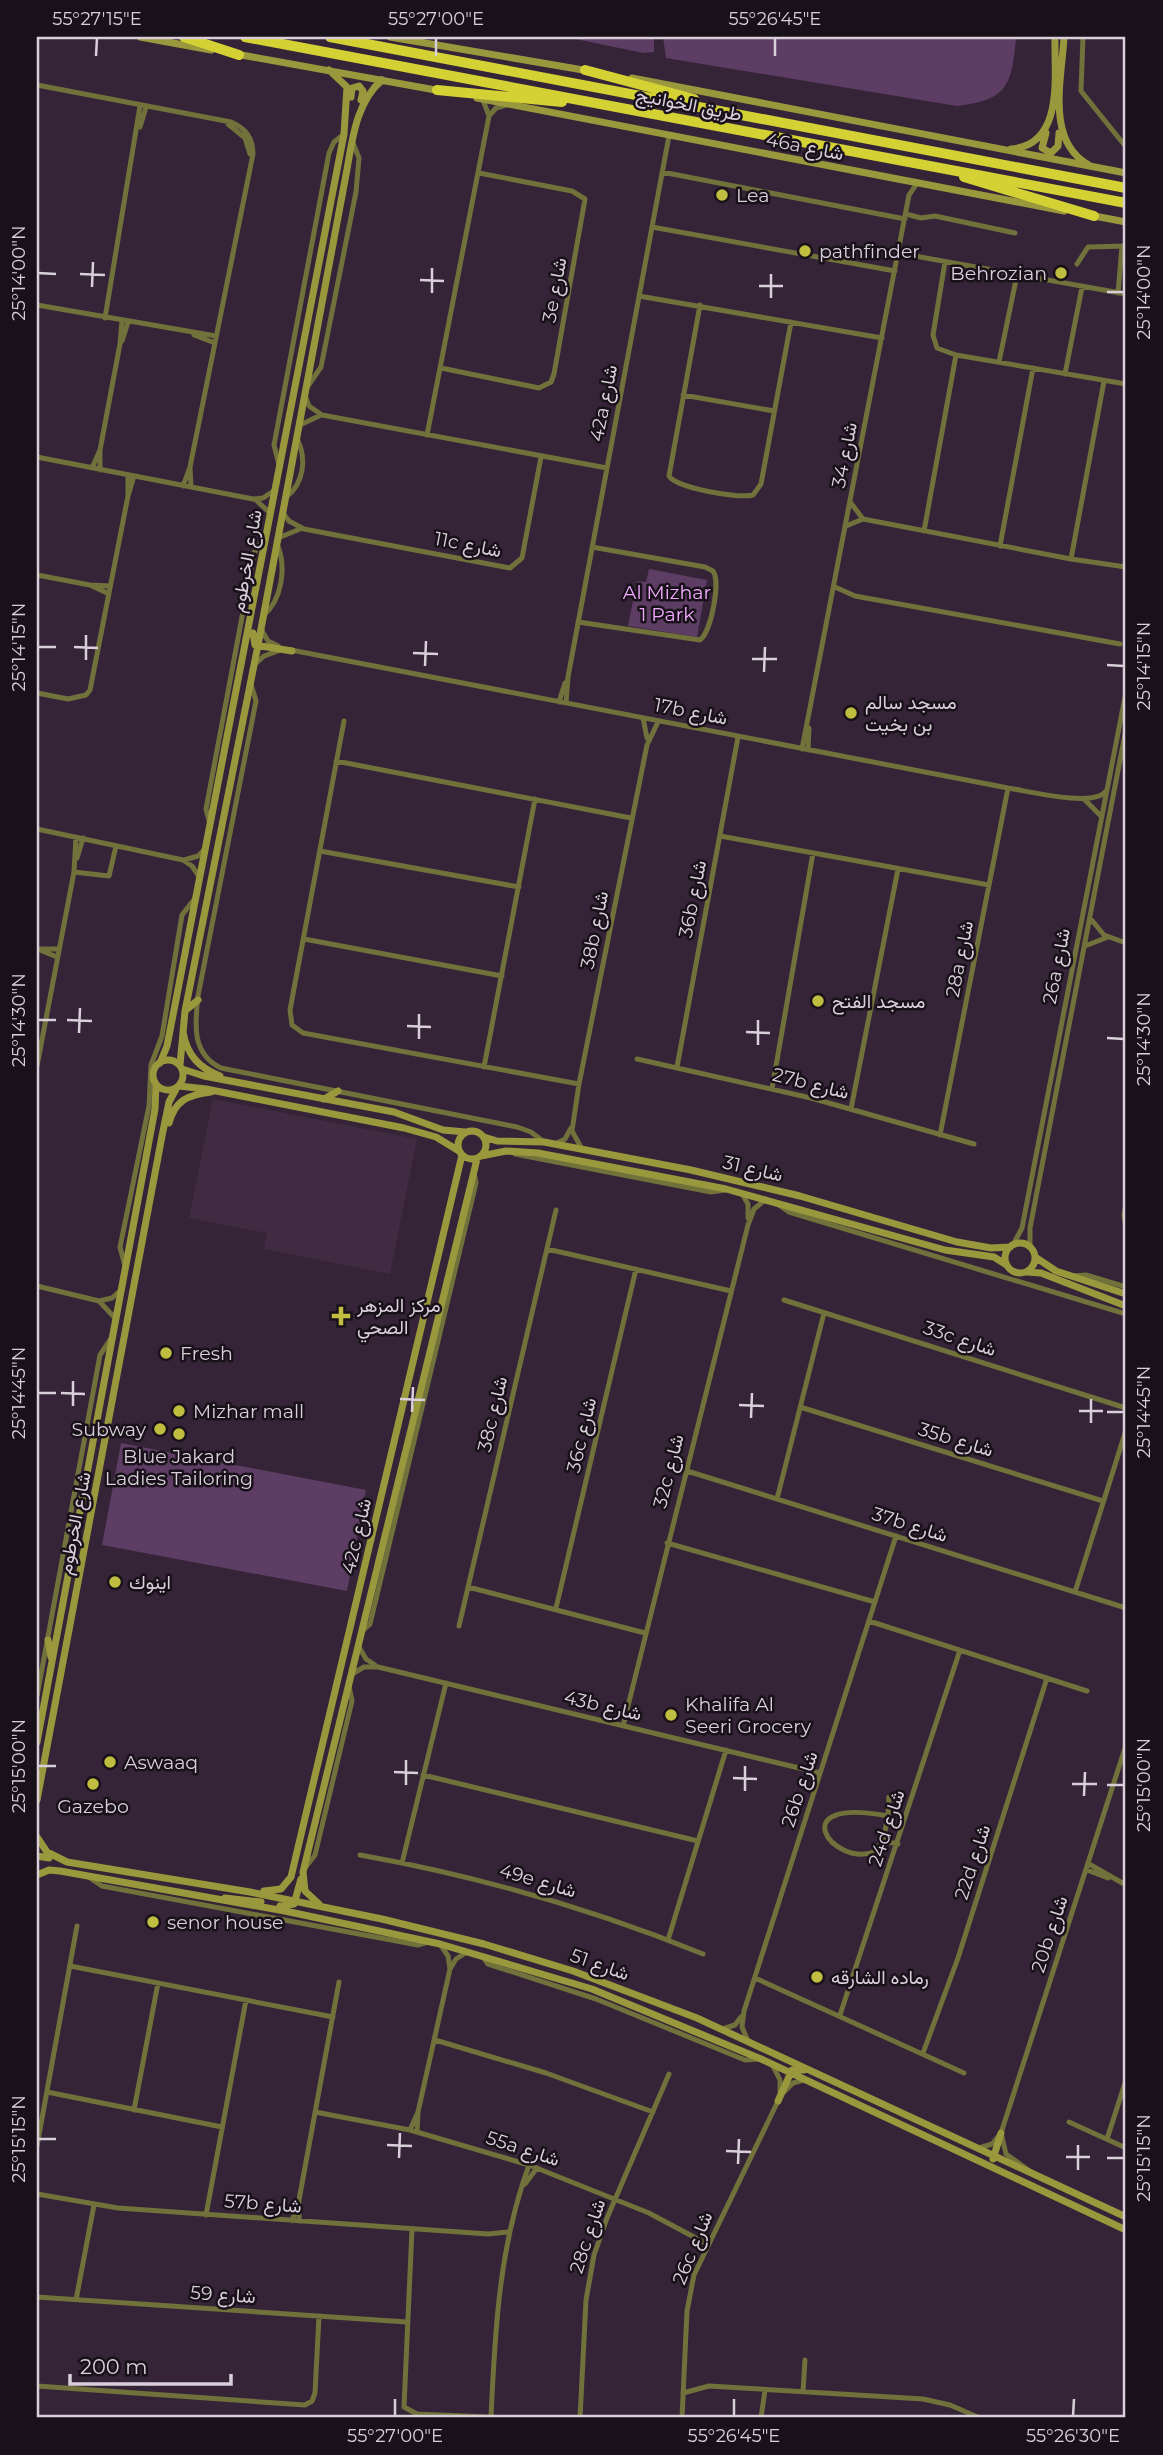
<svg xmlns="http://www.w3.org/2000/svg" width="1163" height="2455" font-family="Montserrat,Vazirmatn,sans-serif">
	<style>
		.built { fill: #402b43 }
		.green { fill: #5d3d63 }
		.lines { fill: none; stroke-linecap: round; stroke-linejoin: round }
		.street { stroke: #71713b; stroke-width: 5 }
		.secondary { stroke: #99983d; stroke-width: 7 }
		.highway { stroke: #d4d135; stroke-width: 10 }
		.ticks { fill: none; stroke: #d9cfdb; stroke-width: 2.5 }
		.poi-dot { fill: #c0be40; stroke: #181119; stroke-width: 2.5 }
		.labels { text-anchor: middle; stroke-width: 5; stroke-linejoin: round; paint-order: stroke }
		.street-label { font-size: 19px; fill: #d9cfdb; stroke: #181119 }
		.poi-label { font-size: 19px; fill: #d9cfdb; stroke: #181119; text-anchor: start }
		.park-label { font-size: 19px; fill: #f1aafd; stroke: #181119 }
		.neatline { fill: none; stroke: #d9cfdb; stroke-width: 2.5 }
		.ticks-label { font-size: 18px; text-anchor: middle; fill: #d9cfdb }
	</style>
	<rect width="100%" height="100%" fill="#352437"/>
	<path class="built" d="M213,1099L417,1139L390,1274L264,1249L267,1233L189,1218Z"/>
	<path class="green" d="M566,37H654V52L643,53Z
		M663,37H1016C1012,85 1008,100 957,106L666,58Z
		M649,569L707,580L697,637L628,626L637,581L646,582Z
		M121,1443L366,1490L347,1591L102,1545Z"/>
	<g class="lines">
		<path class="street" d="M1083,37L1081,91L1126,147
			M37,85L231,122C246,128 253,139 253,154L190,467L183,486
			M489,116L496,108L506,105
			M228,124L245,138L250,154
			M140,127L146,107
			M662,172L905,219
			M906,214L921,218L935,216L1015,233
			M652,227L895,271
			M898,253L1126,294
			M945,262L933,335L937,348L956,355L1126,384
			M1077,264L1088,247L1126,246
			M1118,293L1122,246
			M639,296L882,338
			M37,305L216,336
			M700,305L669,476C676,488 739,499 753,495L761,484L791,322
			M105,318L140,106
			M194,335L215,343
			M122,341L128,322
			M999,362L1017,275
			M441,368L539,388L551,382L554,374L585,199L572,191L479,173
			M1065,374L1082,287
			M306,389L321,367L356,192L359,158L353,143
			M305,395L309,406L322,415L607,468
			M683,395L774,411
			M300,425L319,416
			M427,435L489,116L483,100
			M37,457L253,499L263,498L275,490
			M279,465L274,445L329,153L334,142L344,134
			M190,467L191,487
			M92,468L100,450
			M100,470V450L120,344L122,321
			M128,496V475
			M286,497C304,484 307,458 297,439
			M256,500L271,514
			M851,503L863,519
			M283,513L289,521L304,529L510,568L522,558L541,457
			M846,526L863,519L1071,559L1126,567
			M924,531L956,355
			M278,538L300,529
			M1000,546L1033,368
			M1071,559L1104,381
			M37,575L90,585L110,586
			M90,585L109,594
			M835,587L855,596L1120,644
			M263,616C282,600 287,567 277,544
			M578,622L700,640C711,632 721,582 713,571L705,567L592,547
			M261,629L268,641L278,646
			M291,650L1008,788C1028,791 1094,808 1106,791
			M254,665L264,656L278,651
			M1126,667V681
			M251,684L256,701L198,996C195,1023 191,1054 221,1068L517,1127L531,1132L544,1142
			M37,693L68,699L86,695L90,690L128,496L134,476
			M559,702L565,683
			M566,703L568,677L669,136
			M643,718L647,738
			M344,721L290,1010L292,1025L303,1033L579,1084
			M802,749L909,195L918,182
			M808,750L809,728
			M336,761L631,818
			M1085,800L1100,815
			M210,824L206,809L254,553L266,535
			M37,829L183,860L192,866L200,878
			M720,836L989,885
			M320,851L519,887
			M77,858L83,838
			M184,860L198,856L205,849
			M74,872L109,876L116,846
			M1090,918L1104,935L1126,943
			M304,939L502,976
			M1085,946L1108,937
			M37,949H59
			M40,950L57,957
			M637,1059L811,1098L974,1144
			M37,1066L74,872L76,837
			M484,1067L535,799
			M677,1067L738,737
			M772,1089L813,853
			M851,1109L898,869
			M940,1135L1008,788
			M557,1143L565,1139L571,1128
			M582,1149L572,1131L579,1084L647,745L658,722
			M515,1154L711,1192L725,1190
			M742,1194L748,1204V1218
			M776,1203L789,1212L1126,1314
			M1126,1204L1124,1215L1126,1227
			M1013,1245L1022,1228L1126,692
			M1030,1247V1228L1126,729
			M547,1249L731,1291
			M125,1266L120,1247L149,1106L151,1065L162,1036L182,915L196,897
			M1072,1276L1086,1275L1126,1287
			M37,1286L99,1301L115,1318
			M784,1300L1126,1408
			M99,1301L112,1298L121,1290
			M800,1407L1103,1501
			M684,1470L1126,1608
			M777,1499L824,1313
			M667,1543L875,1602
			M468,1587L645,1633
			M1075,1592L1126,1430
			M556,1608L636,1269
			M869,1621L1087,1691
			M459,1626L556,1210
			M362,1631L370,1624L476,1183L474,1172
			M359,1647L366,1659L375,1665
			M352,1674L364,1667H378L820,1773
			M37,1696L100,1355L112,1337
			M623,1726L748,1225L754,1209L766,1199
			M423,1775L698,1841
			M889,1797L888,1816C782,1796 832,1867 874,1852L883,1841L898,1844
			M883,1841L888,1816
			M360,1855C478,1876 592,1909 703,1954
			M402,1863L446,1683
			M1089,1864L1126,1885
			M305,1868L315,1855L352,1701L349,1686
			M1087,1870L1108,1878
			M87,1876L102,1886L418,1945L428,1942
			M668,1940L726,1750
			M483,1957L488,1964L596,1999L745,2060L760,2059
			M70,1966L333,2017
			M450,1969L456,1959L467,1952
			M755,1978L964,2073
			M840,2015L960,1650
			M722,2029L735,2025L741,2017
			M435,2040L546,2073L653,2112
			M748,2041L742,2027L744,2011L896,1536
			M923,2053L958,1958L1047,1678
			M772,2064L780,2080V2091
			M785,2091L793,2083L804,2080
			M47,2092L222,2127
			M134,2110L158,1983
			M315,2112L410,2130L529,2165L649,2213L707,2244
			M1069,2122L1126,2148
			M410,2130L418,2112L450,1969L448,1956L440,1944
			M417,2132L418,2112
			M1002,2137L1006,2154L1031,2172
			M1107,2139L1126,2080
			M37,2146L77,1926
			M979,2148L992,2144L1001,2133L1126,1745
			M525,2184L537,2168
			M37,2194L118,2208L488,2234L508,2232
			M299,2200V2221
			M206,2215L246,2000
			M292,2221L299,2200L339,1982
			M412,2229L404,2407L417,2414L510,2418
			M37,2297L407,2322
			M76,2300L94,2205
			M37,2386L305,2405L312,2401L315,2393L319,2316
			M803,2392L805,2360
			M683,2393L709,2386L923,2399L950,2405L980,2418
			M491,2417C495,2330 499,2247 529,2165
			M580,2418L586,2300L594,2255L607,2218L669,2074
			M682,2418L687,2311L694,2275L779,2099
			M761,2418L765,2390"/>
		<path class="secondary" d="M140,37L211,50
			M390,37L589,71
			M1064,37C1062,78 1045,141 1089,165
			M236,54L441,91
			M632,78L1126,173
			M351,97L352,88L359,86L363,91L361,100
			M477,98L1064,211
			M1046,133L1042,148L1051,153L1058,146L1059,133
			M1011,149C1065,145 1054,75 1055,37
			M1089,215L1126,222
			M253,633L255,645L292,651
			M186,1010L198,1000
			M183,1032C187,1055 199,1068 220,1076
			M153 1075a15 15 0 1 1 30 0a15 15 0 1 1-30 0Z
			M160,1063L167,1046L344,134L347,87L329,70
			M180,1065L185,1011L258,645L345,180C352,145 354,104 382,80
			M182,1069L204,1076L394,1112L443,1130L465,1132
			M179,1086L206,1089L404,1128L436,1137L459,1151
			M324,1099L338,1091
			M169,1123C175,1100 188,1095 211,1092
			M458 1145a14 14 0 1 1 28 0a14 14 0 1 1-28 0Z
			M484,1137L497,1141L544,1142L691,1170L800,1196L957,1242L991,1248L1010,1247
			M481,1156L506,1151L538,1153L726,1189L945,1250L994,1257L1005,1264
			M1005 1258a15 15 0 1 1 30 0a15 15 0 1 1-30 0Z
			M1035,1257L1056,1271L1126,1294
			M1027,1272L1041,1273L1126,1306
			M48,1640L51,1657
			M37,1742L155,1109L156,1084
			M37,1800L162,1136L169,1102L176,1089
			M37,1837L47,1852L67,1862L250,1892L382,1919L484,1944L573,1971L697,2018L1126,2217
			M37,1856L49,1858
			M37,1875L49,1870L60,1871L285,1911L440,1944L592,1989L761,2059L1126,2230
			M264,1891L281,1889L291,1877L462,1155
			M225,1898L261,1902
			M319,1904L305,1891L303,1872L477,1159
			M280,1906L294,1904L301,1879
			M778,2101L792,2070H804
			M993,2159L1001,2133"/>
		<path class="highway" d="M184,37L239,55
			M245,37L1126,203
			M330,37L1126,188
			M585,70L694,99
			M437,90L562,102
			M964,177L1094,216"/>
	</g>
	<path class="ticks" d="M96,56L97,38M436,56V38M775,56V38M38,273L56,274M80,274L105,275M420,280L444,281M759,286H783M92,287L93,262M1107,292H1124M432,293V268M771,298V274M38,647H56M74,647L98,648M413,653L438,654M752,659H777M86,660V635M1107,665L1124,666M425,666L426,641M764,672L765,647M38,1020H56M67,1020L92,1021M407,1026L431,1027M746,1032L770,1033M79,1033L80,1008M1107,1038L1124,1039M419,1039V1014M758,1045V1020M38,1393H56M61,1393L85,1394M400,1399L425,1400M739,1405L764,1406M73,1406V1381M1079,1411H1103M412,1412L413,1387M1107,1412H1124M751,1418L752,1393M1091,1423V1399M38,1766H56M394,1772L418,1773M733,1778L757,1779M1072,1784H1097M406,1785V1760M1107,1785H1124M745,1791V1766M1084,1796L1085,1772M38,2139H56M387,2145L412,2146M726,2151L751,2152M1066,2157H1090M399,2158L400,2133M1107,2158H1124M738,2164L739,2139M1078,2170V2145M395,2416V2399M734,2416V2399M1073,2416L1074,2399"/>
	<g class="poi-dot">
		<circle cx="722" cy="195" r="7"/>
		<circle cx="805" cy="251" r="7"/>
		<circle cx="1061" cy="273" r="7"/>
		<circle cx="851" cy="713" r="7"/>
		<circle cx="818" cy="1001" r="7"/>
		<path d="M337.5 1305.5h7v7h7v7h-7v7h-7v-7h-7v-7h7z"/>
		<circle cx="166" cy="1353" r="7"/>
		<circle cx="179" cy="1411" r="7"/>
		<circle cx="160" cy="1429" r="7"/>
		<circle cx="179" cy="1434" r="7"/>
		<circle cx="115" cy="1582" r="7"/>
		<circle cx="671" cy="1715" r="7"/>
		<circle cx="110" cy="1762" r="7"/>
		<circle cx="93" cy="1784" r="7"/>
		<circle cx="153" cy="1922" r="7"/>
		<circle cx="817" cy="1977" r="7"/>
	</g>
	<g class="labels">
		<g class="street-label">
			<text transform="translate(689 104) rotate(11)" y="7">طريق الخوانيج</text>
			<text transform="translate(805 146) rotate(11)" y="7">46a شارع</text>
			<text transform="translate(554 290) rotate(-80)" y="7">3e شارع</text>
			<text transform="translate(603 403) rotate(-79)" y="7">42a شارع</text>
			<text transform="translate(844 455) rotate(-79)" y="7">شارع 34</text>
			<text transform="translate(468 544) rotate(11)" y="7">11c شارع</text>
			<text transform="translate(246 561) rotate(-80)" y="7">شارع الخرطوم</text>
			<text transform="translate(691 711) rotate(11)" y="7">17b شارع</text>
			<text transform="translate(692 899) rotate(-79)" y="7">36b شارع</text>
			<text transform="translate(594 930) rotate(-79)" y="7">38b شارع</text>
			<text transform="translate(959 959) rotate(-79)" y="7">28a شارع</text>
			<text transform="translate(1056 966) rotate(-79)" y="7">26a شارع</text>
			<text transform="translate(811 1083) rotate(14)" y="7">27b شارع</text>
			<text transform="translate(753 1168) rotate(13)" y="7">شارع 31</text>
			<text transform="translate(960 1338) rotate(18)" y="7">33c شارع</text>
			<text transform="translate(492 1414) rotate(-77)" y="7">38c شارع</text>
			<text transform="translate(581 1435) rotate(-77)" y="7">36c شارع</text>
			<text transform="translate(956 1439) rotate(17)" y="7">35b شارع</text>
			<text transform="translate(668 1471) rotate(-76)" y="7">32c شارع</text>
			<text transform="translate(74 1523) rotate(-79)" y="7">شارع الخرطوم</text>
			<text transform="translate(910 1524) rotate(17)" y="7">37b شارع</text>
			<text transform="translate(356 1536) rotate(-77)" y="7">42c شارع</text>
			<text transform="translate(603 1705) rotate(13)" y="7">43b شارع</text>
			<text transform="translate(799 1789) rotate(-72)" y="7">26b شارع</text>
			<text transform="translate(886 1828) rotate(-72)" y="7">24d شارع</text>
			<text transform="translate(972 1862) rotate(-72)" y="7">22d شارع</text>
			<text transform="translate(538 1880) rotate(16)" y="7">49e شارع</text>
			<text transform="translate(1049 1934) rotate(-72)" y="7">20b شارع</text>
			<text transform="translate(600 1964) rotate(19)" y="7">شارع 51</text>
			<text transform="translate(523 2148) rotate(18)" y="7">55a شارع</text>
			<text transform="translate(263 2203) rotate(4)" y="7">57b شارع</text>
			<text transform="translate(587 2236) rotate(-72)" y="7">28c شارع</text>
			<text transform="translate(692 2248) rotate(-68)" y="7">26c شارع</text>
			<text transform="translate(223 2294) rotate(4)" y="7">شارع 59</text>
		</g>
		<g class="poi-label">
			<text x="736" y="202">Lea</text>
			<text x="819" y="258">pathfinder</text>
			<text x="1047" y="280" text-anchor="end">Behrozian</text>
			<text x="865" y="709">مسجد سالم<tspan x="865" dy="22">بن بخيت</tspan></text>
			<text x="832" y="1008">مسجد الفتح</text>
			<text x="357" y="1312">مركز المزهر<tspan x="357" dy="22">الصحي</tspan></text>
			<text x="180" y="1360">Fresh</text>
			<text x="193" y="1418">Mizhar mall</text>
			<text x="146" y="1436" text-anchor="end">Subway</text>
			<text x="179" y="1463" text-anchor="middle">Blue Jakard<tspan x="179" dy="22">Ladies Tailoring</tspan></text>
			<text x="129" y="1589">اينوك</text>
			<text x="685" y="1711">Khalifa Al<tspan x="685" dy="22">Seeri Grocery</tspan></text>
			<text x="124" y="1769">Aswaaq</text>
			<text x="93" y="1813" text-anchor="middle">Gazebo</text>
			<text x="167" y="1929">senor house</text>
			<text x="831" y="1984">رماده الشارقه</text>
		</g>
		<g class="park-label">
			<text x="667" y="599">Al Mizhar<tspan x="667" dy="22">1 Park</tspan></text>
		</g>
	</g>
	<rect width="1163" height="2455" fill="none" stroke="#181119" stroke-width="77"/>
	<path d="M70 2374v10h161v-10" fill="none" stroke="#d9cfdb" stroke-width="3.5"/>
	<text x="80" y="2374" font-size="21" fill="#d9cfdb" stroke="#181119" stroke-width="5" paint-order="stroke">200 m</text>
	<rect x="38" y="38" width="1086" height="2378" class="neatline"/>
	<g class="ticks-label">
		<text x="97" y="25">55°27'15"E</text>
		<text x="436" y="25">55°27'00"E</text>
		<text x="775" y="25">55°26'45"E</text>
		<text transform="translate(19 273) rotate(-90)" y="6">25°14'00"N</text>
		<text transform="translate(1144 292) rotate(-90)" y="6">25°14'00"N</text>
		<text transform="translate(19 647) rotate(-90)" y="6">25°14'15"N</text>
		<text transform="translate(1144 666) rotate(-90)" y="6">25°14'15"N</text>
		<text transform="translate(19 1020) rotate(-90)" y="6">25°14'30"N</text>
		<text transform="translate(1144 1039) rotate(-90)" y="6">25°14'30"N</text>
		<text transform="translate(19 1393) rotate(-90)" y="6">25°14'45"N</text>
		<text transform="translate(1144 1412) rotate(-90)" y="6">25°14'45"N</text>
		<text transform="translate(19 1766) rotate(-90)" y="6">25°15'00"N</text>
		<text transform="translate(1144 1785) rotate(-90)" y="6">25°15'00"N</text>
		<text transform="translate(19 2139) rotate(-90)" y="6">25°15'15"N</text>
		<text transform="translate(1144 2158) rotate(-90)" y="6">25°15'15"N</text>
		<text x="395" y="2442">55°27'00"E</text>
		<text x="734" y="2442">55°26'45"E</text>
		<text x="1073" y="2442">55°26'30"E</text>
	</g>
</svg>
